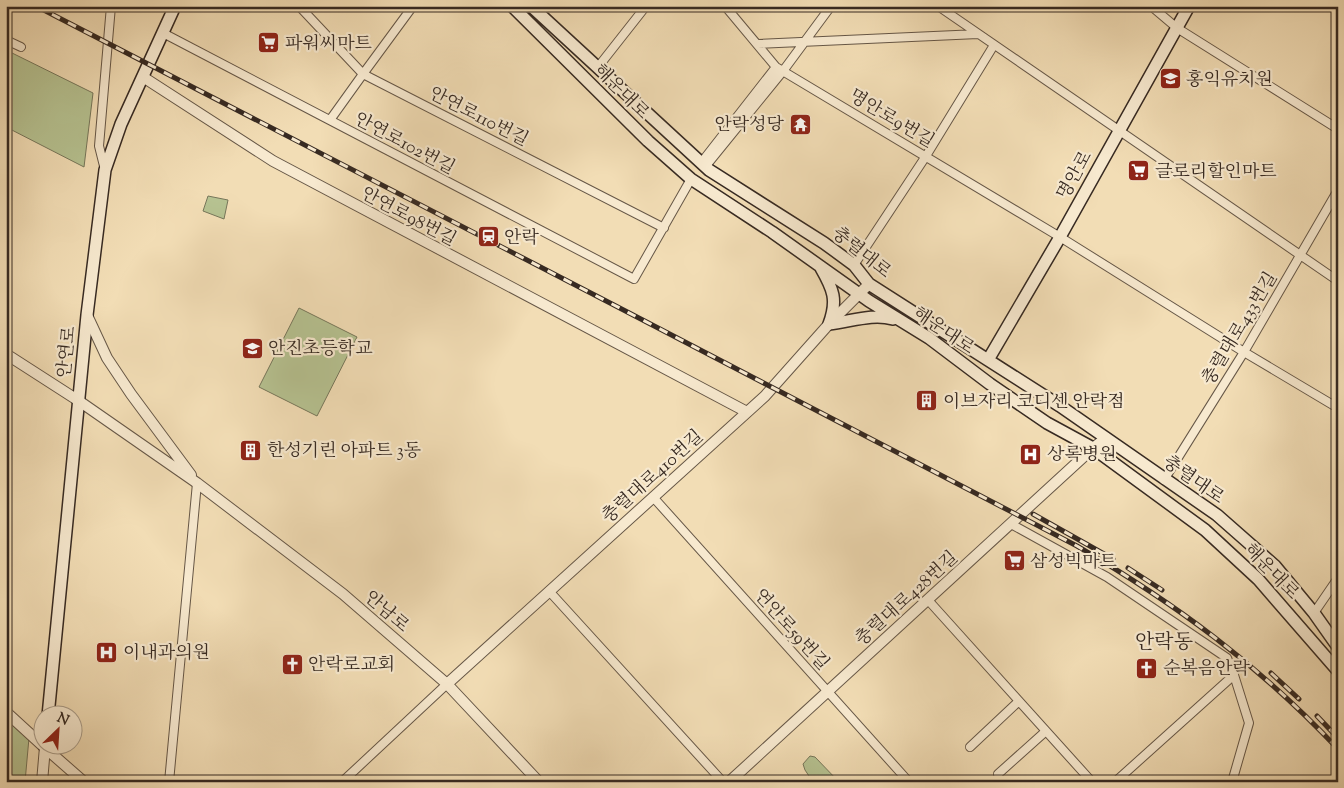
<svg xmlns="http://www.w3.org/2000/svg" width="1344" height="788" font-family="'Sorts Mill Goudy','Noto Serif KR',serif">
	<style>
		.green { fill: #b6c291; stroke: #76765a }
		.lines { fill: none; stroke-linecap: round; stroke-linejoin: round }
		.minor-casing { stroke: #665747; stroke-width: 10 }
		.tertiary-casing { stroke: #665747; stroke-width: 12 }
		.secondary-casing { stroke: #372a22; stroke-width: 14 }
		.minor { stroke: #f7e9cf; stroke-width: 8 }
		.tertiary { stroke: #f7e9cf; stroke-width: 10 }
		.secondary { stroke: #f7e9cf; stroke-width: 11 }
		.rail-casing { stroke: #372a22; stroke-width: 5 }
		.rail { stroke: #f7e9cf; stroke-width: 3; stroke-dasharray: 9; stroke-linecap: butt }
		.labels { text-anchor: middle; stroke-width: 4.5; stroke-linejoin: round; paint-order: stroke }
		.poi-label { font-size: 18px; fill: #372a22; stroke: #f7e9cf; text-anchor: start }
		.street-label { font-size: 18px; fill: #372a22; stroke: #f7e9cf }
		.quarter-label { font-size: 20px; fill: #372a22; stroke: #f7e9cf }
	</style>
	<rect width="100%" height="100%" fill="#f2ddb5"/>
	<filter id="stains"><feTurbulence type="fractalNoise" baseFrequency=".004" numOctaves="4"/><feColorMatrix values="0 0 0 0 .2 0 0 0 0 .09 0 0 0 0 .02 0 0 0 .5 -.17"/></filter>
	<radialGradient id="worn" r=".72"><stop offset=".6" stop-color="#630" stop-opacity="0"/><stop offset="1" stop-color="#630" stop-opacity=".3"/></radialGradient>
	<path class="green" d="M6,50L93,93L84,167L6,127Z
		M208,196L228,200L224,219L203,211Z
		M299,308L357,337L317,416L259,387Z
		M6,717L29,738L25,782H6Z
		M810,756L815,757L839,782H813L805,770L803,764Z"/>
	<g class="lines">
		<defs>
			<path id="minor" d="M299,6L363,74L664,228
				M725,6L776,67L1060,237L1244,352L1338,408
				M938,6L1338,281
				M1151,6L1177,28L1338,129
				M163,33L634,279L691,179
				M6,40L21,47
				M758,44L978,34
				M598,67L646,6
				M330,120L363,74L413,6
				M701,163L776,67
				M705,167L783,71L831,6
				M105,170L99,146L111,6
				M854,265L926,156L994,45
				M1164,480L1244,352L1338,190
				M653,497L909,782
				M1011,524L1107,577L1227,658L1234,675L1249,723L1232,782
				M549,591L723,782
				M928,600L1092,782
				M1314,613L1338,578
				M970,747L1019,701
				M998,774L1046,731
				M169,782L197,483
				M342,782L447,684
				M1115,782L1234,675"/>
			<path id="tertiary" d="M143,77L273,161L747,412
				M87,315L107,358L131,394L191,475
				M6,354L79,401L197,483L343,594L447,684L539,782
				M447,684L765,396L829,324L869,284
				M6,712L42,745
				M43,746L84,782
				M42,782L45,747
				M729,782L1093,448L1106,438"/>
			<path id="secondary" d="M512,6L648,141L691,179L772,232L869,301L929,338L990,384L1047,423L1093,448L1205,530L1258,579L1338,671
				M531,6L709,170L824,243L854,265L869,284L1060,406L1217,515L1275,566L1314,613L1338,647
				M821,268C833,289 838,300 829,324C850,322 872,313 893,319
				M988,360L1060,237L1189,6
				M48,716L87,315L105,170L121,124L175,6
				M45,747V746"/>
		</defs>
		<use href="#minor" class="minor-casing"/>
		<use href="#tertiary" class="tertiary-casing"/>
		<use href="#secondary" class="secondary-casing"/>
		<use href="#minor" class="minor"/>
		<use href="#tertiary" class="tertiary"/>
		<use href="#secondary" class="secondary"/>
		<defs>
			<path id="rail" d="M36,6L612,304L1077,546C1176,604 1259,665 1338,749
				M1033,514L1113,559
				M1128,568L1162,590
				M1271,673L1299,699
				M1317,716L1338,738"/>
		</defs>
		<use href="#rail" class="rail-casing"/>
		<use href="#rail" class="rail"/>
	</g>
	<defs>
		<symbol id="supermarket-square" viewBox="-11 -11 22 22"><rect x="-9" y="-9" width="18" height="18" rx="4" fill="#8f2418" stroke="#f7e9cf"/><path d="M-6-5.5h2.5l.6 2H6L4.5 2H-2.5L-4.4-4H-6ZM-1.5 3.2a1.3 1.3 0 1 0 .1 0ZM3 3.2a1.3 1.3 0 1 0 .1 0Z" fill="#fff"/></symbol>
		<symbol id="school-square" viewBox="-11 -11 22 22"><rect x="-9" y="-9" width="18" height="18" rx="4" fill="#8f2418" stroke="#f7e9cf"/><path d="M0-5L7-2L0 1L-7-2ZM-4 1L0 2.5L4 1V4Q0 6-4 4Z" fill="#fff"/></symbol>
		<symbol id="temple-square" viewBox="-11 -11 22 22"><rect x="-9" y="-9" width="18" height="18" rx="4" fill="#8f2418" stroke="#f7e9cf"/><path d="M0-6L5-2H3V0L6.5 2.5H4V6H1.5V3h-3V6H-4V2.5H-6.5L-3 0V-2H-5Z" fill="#fff"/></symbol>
		<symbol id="station-square" viewBox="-11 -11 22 22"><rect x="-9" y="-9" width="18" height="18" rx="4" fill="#8f2418" stroke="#f7e9cf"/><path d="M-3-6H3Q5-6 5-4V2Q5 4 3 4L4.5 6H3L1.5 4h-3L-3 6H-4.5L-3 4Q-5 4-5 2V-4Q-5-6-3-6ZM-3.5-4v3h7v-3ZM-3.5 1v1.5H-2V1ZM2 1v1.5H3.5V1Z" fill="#fff"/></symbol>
		<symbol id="building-square" viewBox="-11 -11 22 22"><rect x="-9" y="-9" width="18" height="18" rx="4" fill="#8f2418" stroke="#f7e9cf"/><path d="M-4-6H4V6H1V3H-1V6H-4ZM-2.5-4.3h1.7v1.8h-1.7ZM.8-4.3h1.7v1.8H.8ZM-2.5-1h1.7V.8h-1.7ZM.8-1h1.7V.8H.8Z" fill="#fff"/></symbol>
		<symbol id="hospital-square" viewBox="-11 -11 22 22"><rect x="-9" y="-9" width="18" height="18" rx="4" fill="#8f2418" stroke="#f7e9cf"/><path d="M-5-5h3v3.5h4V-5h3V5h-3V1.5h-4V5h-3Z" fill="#fff"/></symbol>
		<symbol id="church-square" viewBox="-11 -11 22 22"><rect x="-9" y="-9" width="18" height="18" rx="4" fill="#8f2418" stroke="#f7e9cf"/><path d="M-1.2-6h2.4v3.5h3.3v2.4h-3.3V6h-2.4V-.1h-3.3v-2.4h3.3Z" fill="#fff"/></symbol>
	</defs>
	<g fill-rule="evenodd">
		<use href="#supermarket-square" x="256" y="30" width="25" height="25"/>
		<use href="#school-square" x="1158" y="66" width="25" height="25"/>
		<use href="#temple-square" x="788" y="112" width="25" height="25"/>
		<use href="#supermarket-square" x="1126" y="158" width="25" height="25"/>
		<use href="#station-square" x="476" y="224" width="25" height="25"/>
		<use href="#school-square" x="240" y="336" width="25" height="25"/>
		<use href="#building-square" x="914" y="388" width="25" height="25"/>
		<use href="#building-square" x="238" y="438" width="25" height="25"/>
		<use href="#hospital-square" x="1018" y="442" width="25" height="25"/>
		<use href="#supermarket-square" x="1002" y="548" width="25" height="25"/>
		<use href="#hospital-square" x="94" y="640" width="25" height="25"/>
		<use href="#church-square" x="280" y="652" width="25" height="25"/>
		<use href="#church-square" x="1134" y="656" width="25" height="25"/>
	</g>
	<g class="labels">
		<g class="poi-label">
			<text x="285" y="49">파워씨마트</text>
			<text x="1186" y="85">홍익유치원</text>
			<text x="784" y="130" text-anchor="end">안락성당</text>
			<text x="1155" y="177">글로리할인마트</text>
			<text x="504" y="243">안락</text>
			<text x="268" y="354">안진초등학교</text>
			<text x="943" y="407">이브자리 코디센 안락점</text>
			<text x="267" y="456">한성기린 아파트 3동</text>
			<text x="1047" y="460">상록병원</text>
			<text x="1030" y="567">삼성빅마트</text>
			<text x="123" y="658">이내과의원</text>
			<text x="308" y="670">안락로교회</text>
			<text x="1163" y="674">순복음안락</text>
		</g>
		<g class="street-label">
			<text transform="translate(622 91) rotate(45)" y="6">해운대로</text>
			<text transform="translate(479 116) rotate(27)" y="6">안연로110번길</text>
			<text transform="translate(892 118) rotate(31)" y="6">명안로9번길</text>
			<text transform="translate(405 143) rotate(28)" y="6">안연로102번길</text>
			<text transform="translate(1074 175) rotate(-61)" y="6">명안로</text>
			<text transform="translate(409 216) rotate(28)" y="6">안연로98번길</text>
			<text transform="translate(862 252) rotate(39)" y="6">충렬대로</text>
			<text transform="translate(1239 328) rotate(-59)" y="6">충렬대로433번길</text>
			<text transform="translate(944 330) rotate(34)" y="6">해운대로</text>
			<text transform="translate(66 352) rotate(-84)" y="6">안연로</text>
			<text transform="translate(652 476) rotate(-42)" y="6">충렬대로410번길</text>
			<text transform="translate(1194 479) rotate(35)" y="6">충렬대로</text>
			<text transform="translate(1272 571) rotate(46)" y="6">해운대로</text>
			<text transform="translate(906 598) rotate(-42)" y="6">충렬대로428번길</text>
			<text transform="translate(387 611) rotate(41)" y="6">안남로</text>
			<text transform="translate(792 629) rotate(48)" y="6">연안로59번길</text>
		</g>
		<g class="quarter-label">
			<text x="1164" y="648">안락동</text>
		</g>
	</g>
	<rect width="1344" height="788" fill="none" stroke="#f2ddb5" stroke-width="25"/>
	<rect x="8" y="8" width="1329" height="773" fill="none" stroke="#372a22" stroke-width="2.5"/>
	<rect x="12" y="12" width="1319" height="763" fill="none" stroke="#372a22"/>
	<g transform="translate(58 730) rotate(25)"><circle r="24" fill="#f7e9cf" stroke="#aa9d8a"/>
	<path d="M0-4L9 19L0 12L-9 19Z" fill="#8f2418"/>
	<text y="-8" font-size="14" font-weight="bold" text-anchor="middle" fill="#372a22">N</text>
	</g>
	<rect width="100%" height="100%" filter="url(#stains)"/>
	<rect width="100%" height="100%" fill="url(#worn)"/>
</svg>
